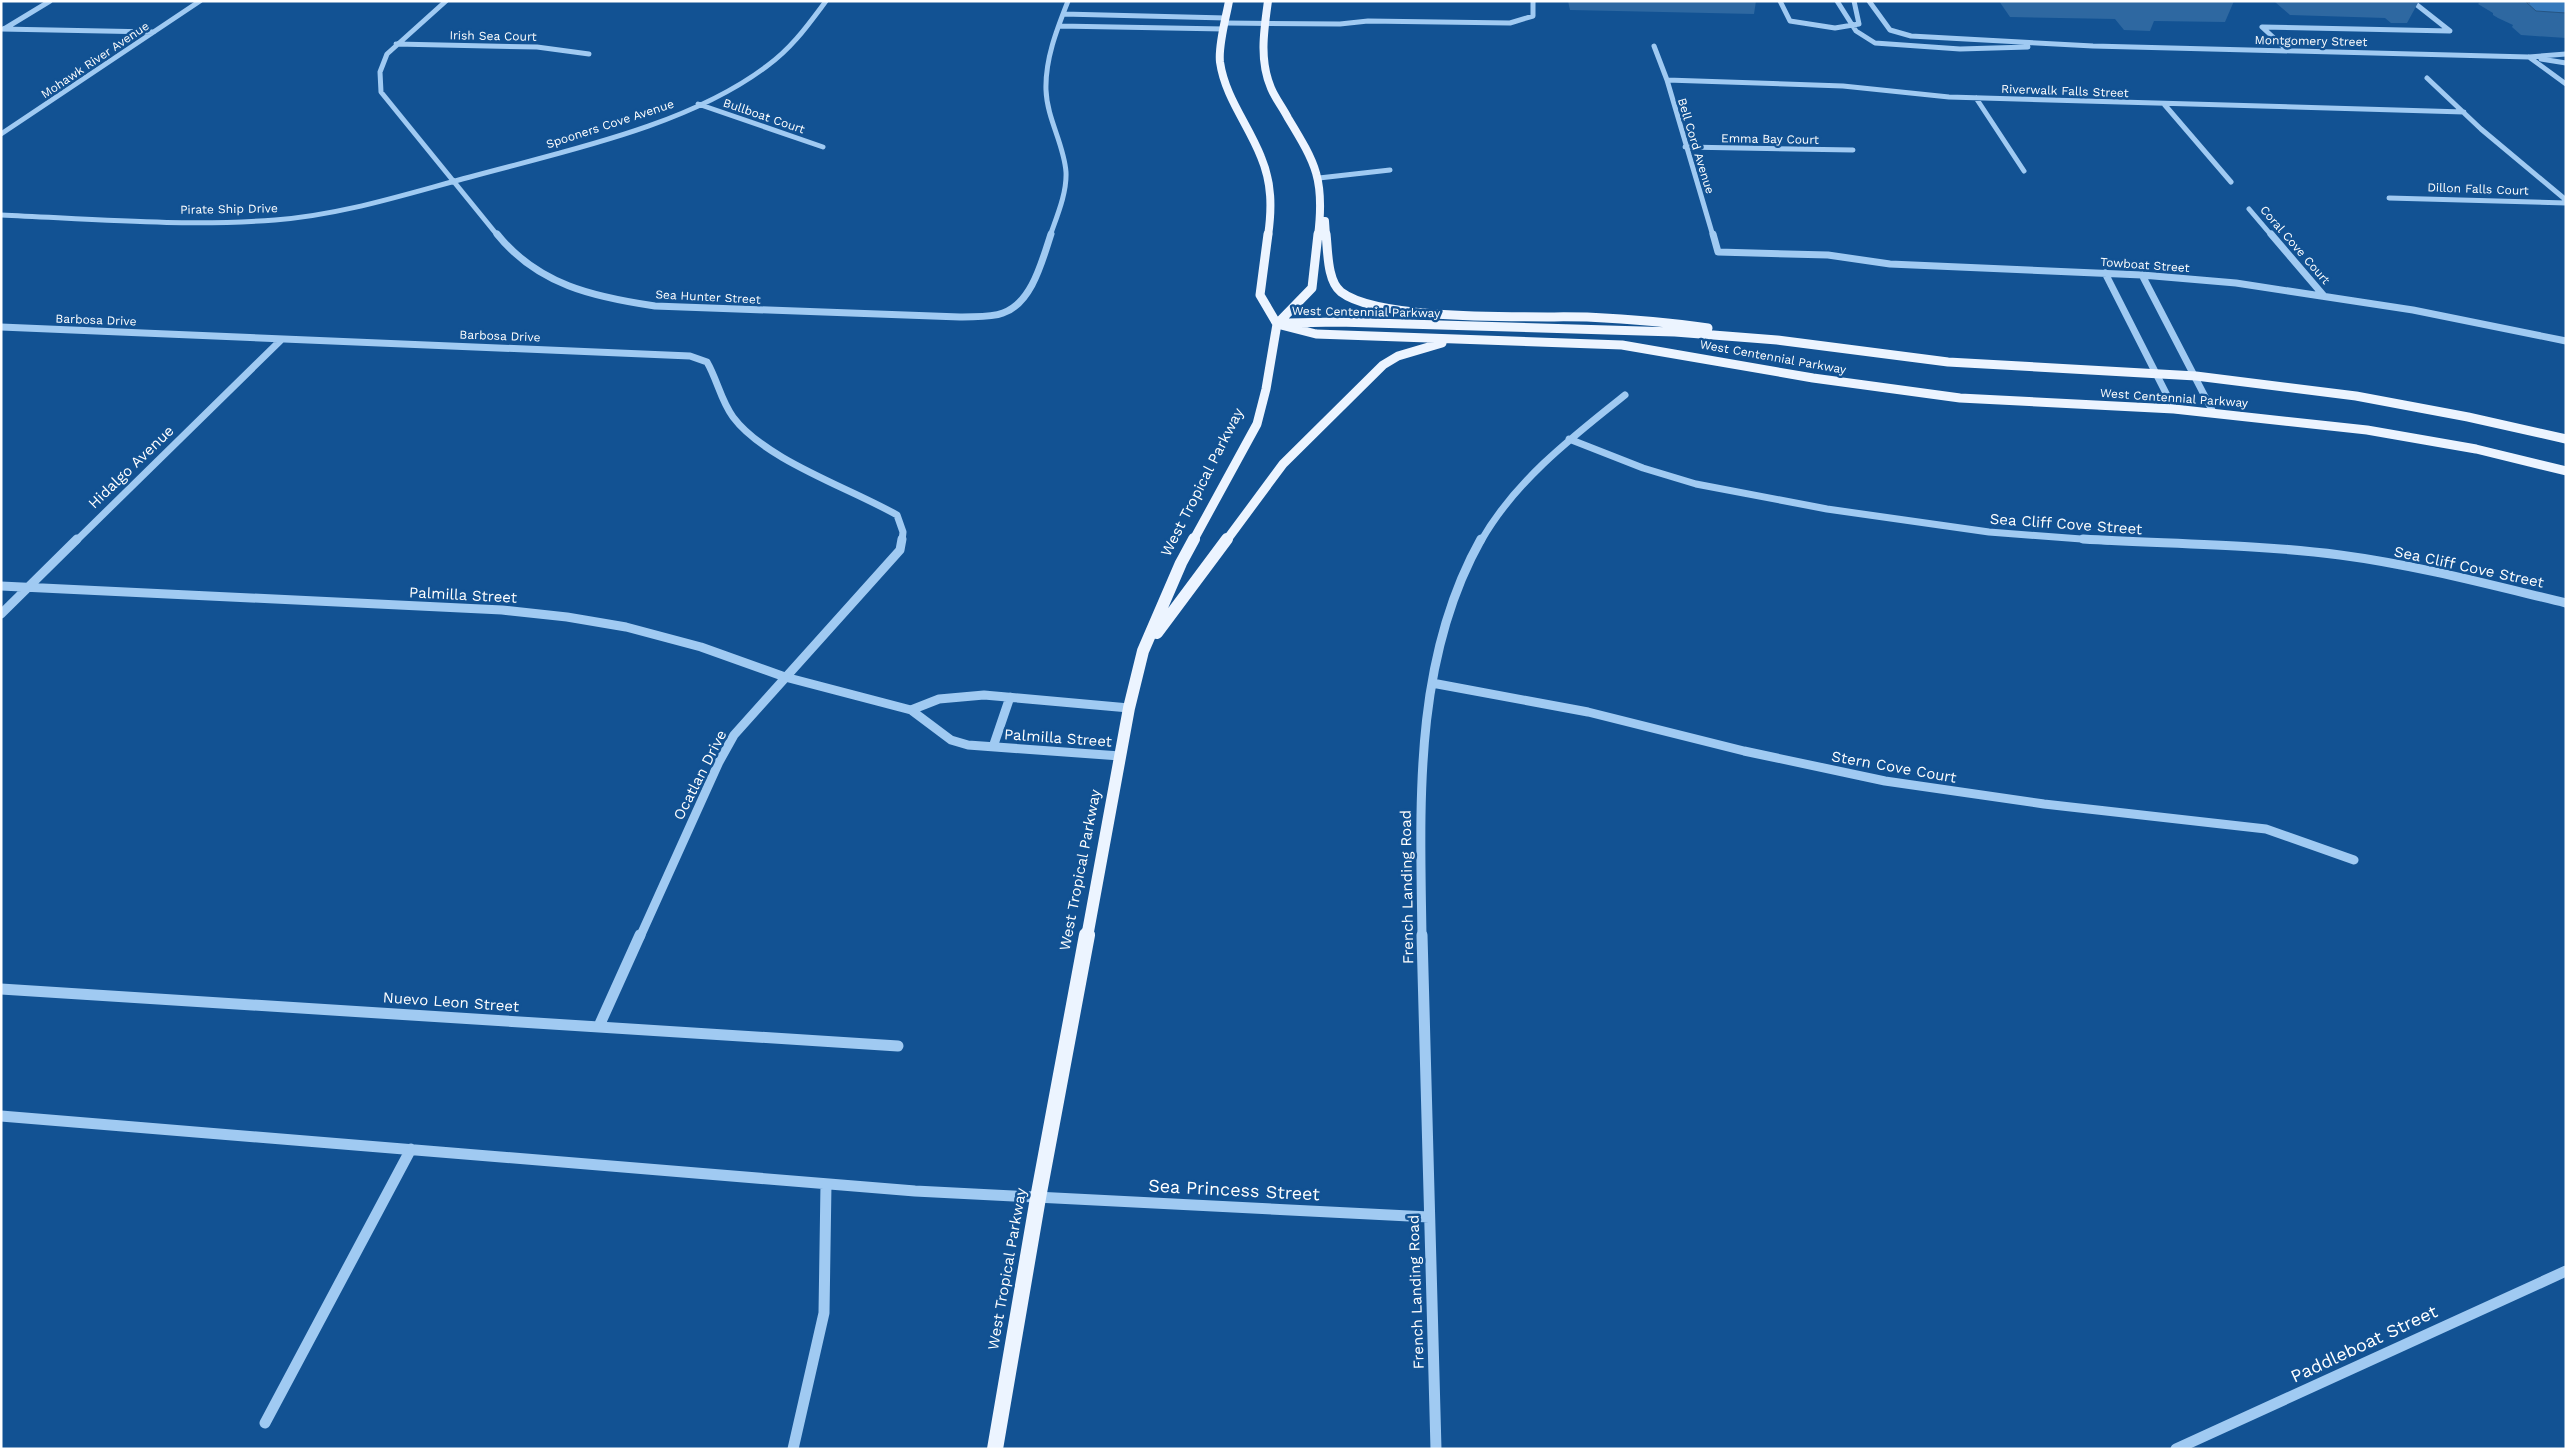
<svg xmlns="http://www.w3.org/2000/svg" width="2567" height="1450" font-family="'Work Sans',sans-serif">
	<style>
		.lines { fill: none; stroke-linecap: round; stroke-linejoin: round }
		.minor-far3 { stroke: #a0caf2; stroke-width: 5 }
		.minor-far2 { stroke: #a0caf2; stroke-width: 7 }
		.minor-far1 { stroke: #a0caf2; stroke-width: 9 }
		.minor { stroke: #a0caf2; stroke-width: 11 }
		.major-far3 { stroke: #ecf4ff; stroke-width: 8 }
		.major-far2 { stroke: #ecf4ff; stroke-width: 9 }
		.major-far1 { stroke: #ecf4ff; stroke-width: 12 }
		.major { stroke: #ecf4ff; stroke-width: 16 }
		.wall { fill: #2e68a1 }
		.building { fill: #3679bb; stroke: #265583 }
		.labels { text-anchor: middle; stroke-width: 5; stroke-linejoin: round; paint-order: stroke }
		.far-street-label { font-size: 12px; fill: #fff; stroke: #125293 }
		.street-label { font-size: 15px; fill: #fff; stroke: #125293 }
		.near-street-label { font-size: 18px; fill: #fff; stroke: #125293 }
	</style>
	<rect width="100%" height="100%" fill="#125293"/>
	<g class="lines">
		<path class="minor-far3" d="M446,1L387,54L380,72L381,92L498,236
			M1780,1L1790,21L1835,28L1859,24L1854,1
			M1837,1L1856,31L1875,43L1960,49L2028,47
			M1869,1L1890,30L1911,36L2093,46L2529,57L2566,54
			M1063,14L1226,18
			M1225,23L1340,24L1368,21L1510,23L1533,16V1
			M1059,26L1224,29
			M1,29L154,32
			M4,29L50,1
			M396,44L537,47L589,54
			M1654,46L1667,80L1713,236
			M2287,50L2262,27L2450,31L2412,1
			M2529,57L2566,84
			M2541,59L2566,63
			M2427,78L2481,129L2566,200
			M1667,80L1843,86L1949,97L2464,112
			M1976,98L2024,171
			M698,104L823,147
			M2164,104L2231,182
			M1,134L200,1
			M1685,147L1853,150
			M1319,178L1390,170
			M2389,198L2566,203
			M2249,209L2272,236
			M1,215C92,219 184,227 275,220C342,215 406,194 470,177C565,151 688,126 767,66C792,48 808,25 826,1
			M1050,236C1057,216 1067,193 1066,172C1064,144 1047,119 1046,90C1045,59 1057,29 1068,1"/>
		<path class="minor-far2" d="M497,234C538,285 594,297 655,306L960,317C974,316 990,318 1003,313C1032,303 1042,261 1051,234
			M1713,234L1718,252L1828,255L1890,264L2142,275L2236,283L2413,310L2566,341
			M2271,234L2324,296
			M2105,273L2174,409
			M2142,275L2213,412
			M1,327L690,356L707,362C717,379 721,401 733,417C765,460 850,488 897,515L903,532L902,541
			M1569,439L1643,468L1696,484L1827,509L1989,532L2108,541
			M76,541L281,340
			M1481,541C1515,481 1572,437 1625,395"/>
		<path class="minor-far1" d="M2083,539C2168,544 2255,544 2340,555C2416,565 2491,585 2566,603
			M1,586L502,610L567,617L626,627L701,647L785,677L911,710L951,740L968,745L1120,756
			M1,614L77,539
			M1432,683L1588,712L1744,751L1885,781L2044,804L2266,829L2354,860
			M911,710L939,699L984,695L1129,708
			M993,747L1010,697
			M640,937L719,762L734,735L900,550L902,539
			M1422,937C1420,802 1413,660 1481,539"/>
		<path class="minor" d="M1422,935L1436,1449
			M1,989L898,1046
			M599,1026L640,935
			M1,1116L915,1191L1429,1217
			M265,1423L411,1149
			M793,1449L824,1313L826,1184
			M2176,1449L2566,1271"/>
		<path class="major-far3" d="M1229,1C1226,18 1218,45 1220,62C1225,97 1248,124 1261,157C1272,183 1272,208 1268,236
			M1268,1C1264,30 1259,60 1271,88C1275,98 1283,108 1288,118C1316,164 1325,180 1318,236
			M1325,221L1326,236"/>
		<path class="major-far2" d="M1268,234L1260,295L1277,324
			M1326,234C1328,251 1327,281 1341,292C1380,322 1533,316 1587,317C1628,319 1668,322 1708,328
			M1287,323L1338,322L1675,332L1777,340L1948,362L2196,376L2356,396L2468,417L2566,439
			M1277,324L1316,334L1622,345L1813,378L1960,398L2174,409L2367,430L2476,449L2566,471
			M1193,541L1257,424L1266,389L1277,324L1312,288L1318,234
			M1226,541L1283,464L1383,365L1398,356L1442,343"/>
		<path class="major-far1" d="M1157,633L1227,539
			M1087,937L1129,708L1143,651L1181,563L1194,539"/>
		<path class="major" d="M995,1449L1038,1198L1087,935"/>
	</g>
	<path class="wall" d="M1568,1H1756L1754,14L1570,10Z
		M1999,1H2234L2225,22L2154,21L2150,31L2124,30L2115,19L2010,17Z
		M2235,1H2419L2407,23H2391L2385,18L2290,15L2275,2Z
		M2478,1H2566V38L2521,35L2512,27L2513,25L2498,18L2493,15V13L2478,4L2480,2Z"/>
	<path class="building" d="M2528,1H2564L2566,3V13L2536,11L2526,2L2530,3Z"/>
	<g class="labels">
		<g class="far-street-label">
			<text transform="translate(493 36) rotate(1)" y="4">Irish Sea Court</text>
			<text transform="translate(2311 41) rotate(1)" y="4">Montgomery Street</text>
			<text transform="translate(95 60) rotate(-34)" y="4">Mohawk River Avenue</text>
			<text transform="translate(2065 91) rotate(2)" y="4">Riverwalk Falls Street</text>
			<text transform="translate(764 116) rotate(19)" y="4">Bullboat Court</text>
			<text transform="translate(610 124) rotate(-18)" y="4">Spooners Cove Avenue</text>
			<text transform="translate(1770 139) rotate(1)" y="4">Emma Bay Court</text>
			<text transform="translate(1696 146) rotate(73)" y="4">Bell Cord Avenue</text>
			<text transform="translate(2478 189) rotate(2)" y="4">Dillon Falls Court</text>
			<text transform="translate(229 209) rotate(-1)" y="4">Pirate Ship Drive</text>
			<text transform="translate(2295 245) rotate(49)" y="4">Coral Cove Court</text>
			<text transform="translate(2145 265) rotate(4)" y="4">Towboat Street</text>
			<text transform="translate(708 297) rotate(3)" y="4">Sea Hunter Street</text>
			<text transform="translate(1366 312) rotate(1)" y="4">West Centennial Parkway</text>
			<text transform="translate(96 320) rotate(2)" y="4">Barbosa Drive</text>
			<text transform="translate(500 336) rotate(2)" y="4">Barbosa Drive</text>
			<text transform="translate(1773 357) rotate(10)" y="4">West Centennial Parkway</text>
			<text transform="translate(2174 398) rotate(4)" y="4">West Centennial Parkway</text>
		</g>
		<g class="street-label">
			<text transform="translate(131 467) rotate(-44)" y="5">Hidalgo Avenue</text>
			<text transform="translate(1202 482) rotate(-63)" y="5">West Tropical Parkway</text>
			<text transform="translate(2066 524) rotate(4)" y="5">Sea Cliff Cove Street</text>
			<text transform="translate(2469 567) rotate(12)" y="5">Sea Cliff Cove Street</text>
			<text transform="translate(463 595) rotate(3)" y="5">Palmilla Street</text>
			<text transform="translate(1058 738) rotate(4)" y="5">Palmilla Street</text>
			<text transform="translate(1894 767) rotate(10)" y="5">Stern Cove Court</text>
			<text transform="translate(700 775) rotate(-63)" y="5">Ocatlan Drive</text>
			<text transform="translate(1080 870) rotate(-79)" y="5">West Tropical Parkway</text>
			<text transform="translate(1407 887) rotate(-91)" y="5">French Landing Road</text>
			<text transform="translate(451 1002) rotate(4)" y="5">Nuevo Leon Street</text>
			<text transform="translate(1007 1269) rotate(-80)" y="5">West Tropical Parkway</text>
			<text transform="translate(1416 1292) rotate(-92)" y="5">French Landing Road</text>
		</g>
		<g class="near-street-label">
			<text transform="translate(1234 1190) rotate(3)" y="6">Sea Princess Street</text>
			<text transform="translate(2364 1344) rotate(-25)" y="6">Paddleboat Street</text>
		</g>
	</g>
	<rect width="2567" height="1450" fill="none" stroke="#ffffff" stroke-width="5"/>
</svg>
